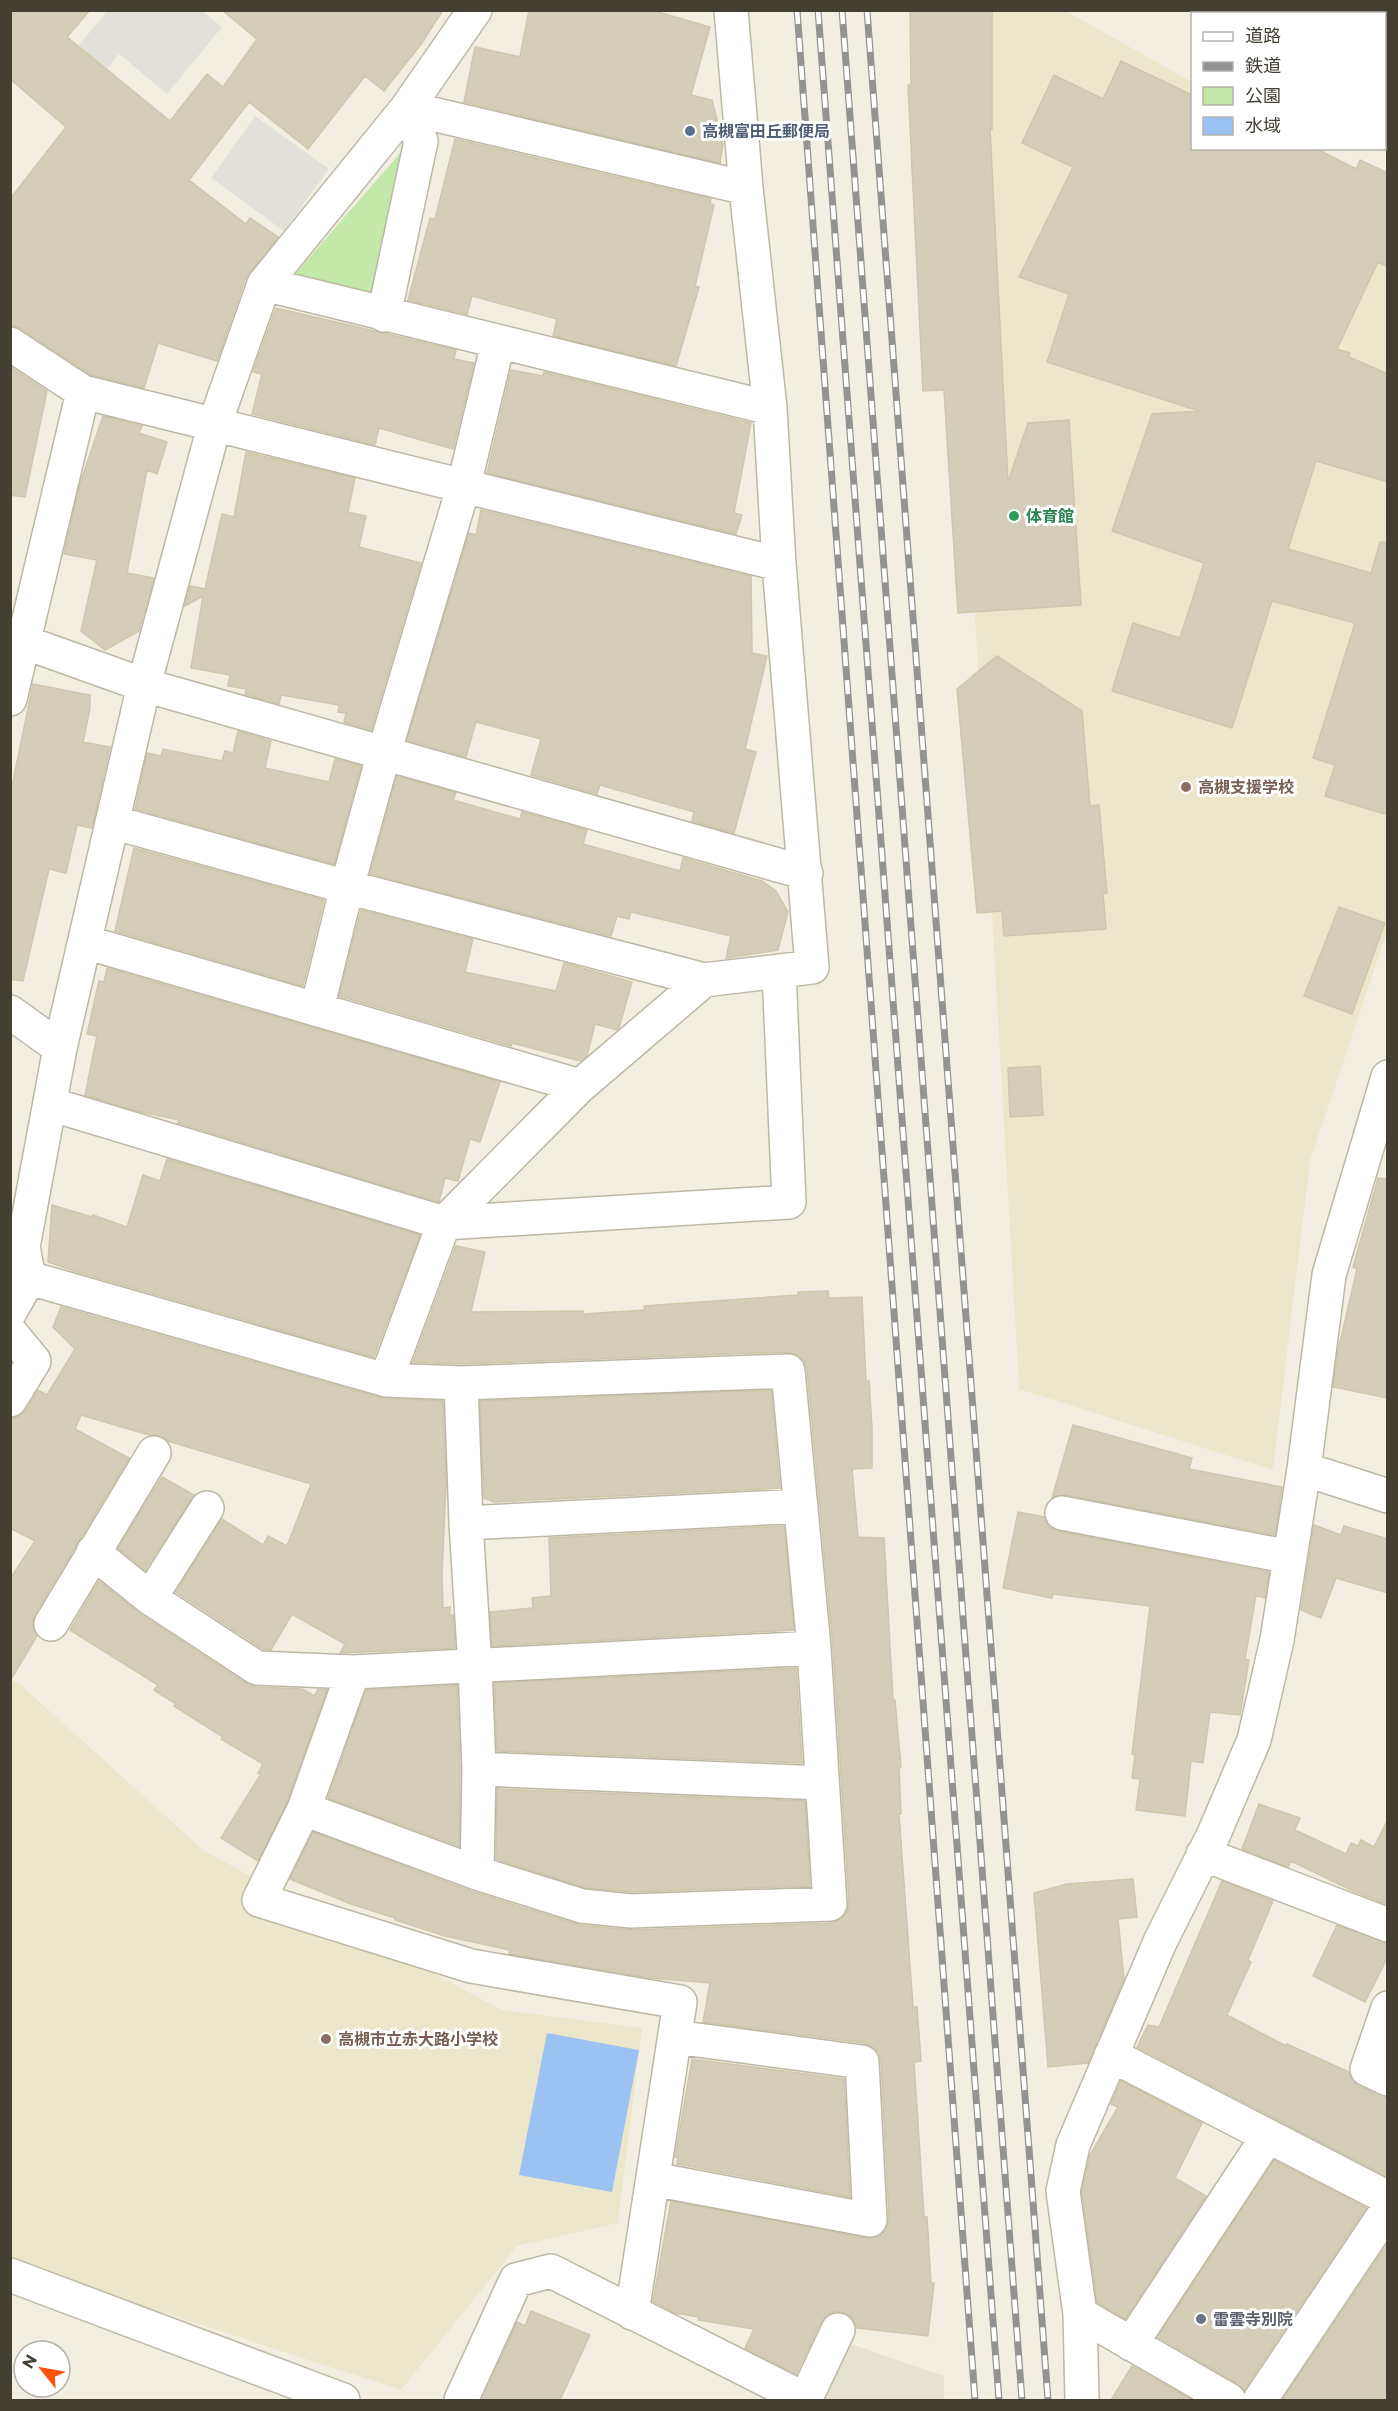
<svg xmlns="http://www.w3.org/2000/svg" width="1398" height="2411" font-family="Montserrat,'Noto Sans JP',sans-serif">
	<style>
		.residential { fill: #e6e2d0 }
		.education { fill: #ece7cb }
		.green { fill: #c3e8a9 }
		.parking { fill: #e2e0db }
		.water { fill: #9bc2f2 }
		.building { fill: #d4cdb8; stroke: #cfc6ab; stroke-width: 1.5 }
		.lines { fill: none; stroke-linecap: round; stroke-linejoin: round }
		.minor-casing { stroke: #bdb8a5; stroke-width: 36 }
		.minor { stroke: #fff; stroke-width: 33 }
		.rail-casing { stroke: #939393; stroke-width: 7 }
		.rail { stroke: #fff; stroke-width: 4.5; stroke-dasharray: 14; stroke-linecap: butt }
		.service-dot { fill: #5c6f8a; stroke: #fff; stroke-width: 2 }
		.leisure-dot { fill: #2e9e5b; stroke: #fff; stroke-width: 2 }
		.education-dot { fill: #8d6e63; stroke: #fff; stroke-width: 2 }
		.worship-dot { fill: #6b7280; stroke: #fff; stroke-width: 2 }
		.labels { text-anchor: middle; stroke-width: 6; stroke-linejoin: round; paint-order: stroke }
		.service-label { font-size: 16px; font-weight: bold; fill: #4e5e75; stroke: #fff; text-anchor: start }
		.leisure-label { font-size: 16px; font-weight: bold; fill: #27864d; stroke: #fff; text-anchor: start }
		.education-label { font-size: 16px; font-weight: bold; fill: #785e54; stroke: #fff; text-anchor: start }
		.worship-label { font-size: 16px; font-weight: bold; fill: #5b616d; stroke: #fff; text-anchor: start }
	</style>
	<rect width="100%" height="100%" fill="#f2efe2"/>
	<path class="residential" d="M839,2340L944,2376V2400H829L815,2395Z"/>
	<path class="education" d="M931,11H1066L1192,82V148L1316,149L1387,188V932L1310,1161L1273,1470L1019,1389L965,440Z
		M10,1679L21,1685L204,1851L502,2010L642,2028L618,2223L517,2246L401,2390L11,2263Z"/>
	<path class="green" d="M402,151L371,301L289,281Z"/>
	<path class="parking" d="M107,11H202L222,27L167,94L119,54L90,90L61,67Z
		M255,116L329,169L284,231L211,178Z"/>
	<path class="water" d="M547,2033L639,2050L612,2192L519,2175Z"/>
	<path class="building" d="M10,10H90L67,37L170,121L207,74L223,87L257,39L222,10H443L422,43L384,91L365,76L308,149L249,102L189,180L246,224L250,218L278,237L246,277L217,361L158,343L144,388L91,375L20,328L10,325V199L66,127L10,79Z
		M529,10H651L710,27L691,95L712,100L723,144L720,163L464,102L475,47L520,57Z
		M910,10H992V129L990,128L1008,482L1028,423L1069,420L1081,605L958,613L944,390L923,391L908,85H911Z
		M1121,61L1192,95V148H1315L1356,169L1360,160L1388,173V267L1378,262L1337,349L1350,353L1349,357L1388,374V482L1316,461L1288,549L1371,573L1380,542L1388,543V815L1325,796L1335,765L1313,758L1355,623L1272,601L1232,728L1112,691L1133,623L1180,638L1204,563L1112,531L1152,414L1199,411L1047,362L1069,294L1019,277L1073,167L1022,143L1054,75L1103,99Z
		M455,139L711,199L710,204L714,205L695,286L699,287L676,366L553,336L557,319L472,296L467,314L408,300L430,218L435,219Z
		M276,308L456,350L454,359L474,363L453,449L379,428L375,445L252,414L262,374L253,372Z
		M10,367L47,391L25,497L10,495Z
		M511,370L543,376L544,372L751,423L734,513L742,515L736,534L487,473Z
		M103,416L142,426L139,433L167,442L157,474L147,470L127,573L154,578L139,631L105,650L81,631L97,560L64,554L80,484Z
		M246,452L355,478L348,512L366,516L359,547L421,563L371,730L344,722L346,713L338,712L339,705L281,695L279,704L245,694L246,689L228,686L230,675L191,668L203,596L185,606L190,586L205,589L222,514L234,517Z
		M481,510L751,576L752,653L767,656L745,749L756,752L734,833L692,821L694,812L600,785L597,794L531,775L541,739L476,722L466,757L407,740L469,533L476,535Z
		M997,656L1082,711L1090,806L1099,805L1107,893H1103L1106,929L1004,936L1002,911L977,913L957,689Z
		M33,684L90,695V709L83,742L110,747L92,828L77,825L66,873L49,869L23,981L10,979V796Z
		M238,731L271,741L265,768L329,782L335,759L361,766L334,864L135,809L147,753L161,756L163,749L222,761L225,751L233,753Z
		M397,776L456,793L453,800L520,819L522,812L587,830L583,844L680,871L683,858L762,881L776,891L788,912L778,950L726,958L731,936L631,912L629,919L617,916L611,936L370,874Z
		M134,848L324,900L303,986L115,931Z
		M1339,907L1385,923L1352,1014L1304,996Z
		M361,910L473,939L465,972L556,991L564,963L632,982L619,1028L617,1030L595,1024L587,1056L580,1061L512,1043L511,1046L339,996Z
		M107,968L500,1082L480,1142L470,1139L458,1181L445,1178L439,1202L178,1123L179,1120L137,1111L85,1095L97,1036L87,1034L99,981L104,982Z
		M1040,1066L1043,1115L1010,1117L1008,1068Z
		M167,1159L420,1235L374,1357L74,1271L48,1262L52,1205L92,1217L93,1215L127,1227L143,1175L160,1181Z
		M1378,1178L1388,1179V1398L1333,1387L1338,1351L1357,1269L1353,1267Z
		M456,1246L485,1252L471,1312L583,1311V1314L645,1310L644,1306L798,1295V1292L828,1291L829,1298L862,1297L866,1381H869L872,1428V1468L852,1469L858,1537L884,1538L893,1700H895L901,1767H899L901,1814H899L913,2007H917L921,2061L914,2062L924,2217H927L931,2283H934L928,2336L857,2328L854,2320L846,2313L836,2311L827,2315L821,2322L796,2374L745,2348L754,2329L698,2320L699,2317L675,2313L653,2301L671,2201L867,2238L877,2237L886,2230L889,2219L881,2061L879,2053L873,2047L864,2043L703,2022L710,1983L651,1978L509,1954L510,1950L445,1936L395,1920V1918L351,1904L290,1879L313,1832L470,1891L580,1925L632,1930L831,1923L841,1919L847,1912L849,1903L833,1647L807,1369L804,1361L797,1355L787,1352L461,1364L413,1362Z
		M61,1307L381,1398L443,1401L446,1482L442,1575L443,1608L450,1607V1616L453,1615L455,1648L340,1653L345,1644L292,1614L271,1650L263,1649L176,1592L222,1519L263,1545L268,1536L287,1546L311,1484L168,1441L163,1437L149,1435L81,1415L75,1429L129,1458L35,1614L32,1624L37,1636L10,1681V1579L35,1541L10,1528V1419L19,1416L26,1410L38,1390L47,1395L75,1349L53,1327Z
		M771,1390L780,1488L494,1502L484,1498L480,1401Z
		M1073,1425L1192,1458L1189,1469L1282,1487L1275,1535L1066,1495L1052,1498Z
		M162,1477L194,1495L145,1570L118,1548Z
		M1018,1512L1044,1517L1049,1527L1058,1531L1269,1572L1265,1598L1256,1595L1245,1659L1249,1660L1240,1715L1210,1712L1203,1763L1191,1761L1185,1816L1136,1810L1140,1779L1132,1778L1135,1755L1132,1754L1150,1606L1053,1594L1052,1598L1003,1588Z
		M1314,1525L1341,1535L1344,1526L1388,1539V1593L1336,1578L1321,1618L1301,1610Z
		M784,1526L794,1630L492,1646L490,1612L533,1608L532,1598L551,1596L549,1538Z
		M99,1581L140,1614L247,1684L256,1687L302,1689L314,1696L318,1689L327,1690L287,1802L258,1861L221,1838L261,1774L258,1773L263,1764L221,1739L223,1737L174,1706L176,1704L154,1690L158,1685L70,1630Z
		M796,1668L802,1763L497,1751L494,1683Z
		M457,1685L460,1769L459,1846L328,1798L366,1690Z
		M497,1789L805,1801L810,1886L632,1892L586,1888L496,1859Z
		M1259,1804L1300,1818L1295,1830L1346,1854L1351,1843L1358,1846L1361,1840L1374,1847L1388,1819V1905L1353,1891L1291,1861L1288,1867L1242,1849Z
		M1133,1879L1137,1917L1118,1919L1124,1979L1088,2063L1048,2067L1034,1893L1067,1884Z
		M1222,1881L1273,1901L1248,1960L1251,1962L1227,2015L1286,2046L1287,2044L1349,2072L1352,2080L1358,2086L1388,2097V2177L1137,2047L1148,2025L1159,2027Z
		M1337,1925L1388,1943V1956L1365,2002L1313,1976Z
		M692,2059L844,2079L850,2197L677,2164L678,2157H675Z
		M1121,2081L1202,2123L1175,2178L1206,2196L1125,2319L1097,2302L1082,2192L1090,2155L1118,2107L1111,2104Z
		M1274,2160L1366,2208L1244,2390L1238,2384L1158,2337Z
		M1388,2243V2400H1282Z
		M531,2311L590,2335L560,2400H482L517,2322L525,2326Z
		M1132,2366L1192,2400H1111Z"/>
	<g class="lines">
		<defs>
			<path id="minor" d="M475,10L407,108L264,284L215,423L144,685L60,1048L23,1247L29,1278L386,1380L461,1383L466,1523L475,1667L479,1769L477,1873
				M407,108L746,188
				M264,284L770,408
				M384,315L421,141L407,108
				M10,344L83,392L779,564
				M10,637L144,685L806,873
				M10,699L83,392
				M112,822L347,887L704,980
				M85,942L580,1086
				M317,1009L347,887L384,753L464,485L498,343
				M10,1012L60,1048
				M50,1104L444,1223L789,1202L779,971
				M10,1312L29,1278
				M10,1332L34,1361L10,1400
				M386,1380L444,1223L580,1086L704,980L812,967L779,564L770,408L746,188L731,10
				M461,1383L788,1371L814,1648L830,1904L631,1911L582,1906L477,1873L304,1809L259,1900L471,1966L680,2002L632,2313
				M1304,1469L1388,1496
				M207,1508L150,1598L257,1668L353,1672
				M1062,1513L1290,1557
				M466,1523L801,1506
				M93,1552L150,1598
				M51,1624L154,1453
				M479,1769L822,1783
				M304,1809L353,1672L814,1648
				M1203,1854L1388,1925
				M1388,2008L1367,2069L1388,2079
				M1111,2055L1388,2198
				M653,2179L870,2220L862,2062L675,2037
				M10,2275L343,2400
				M1080,2314L1229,2400
				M1131,2344L1268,2136
				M461,2400L516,2280L551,2271L806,2400
				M805,2400L838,2330
				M1082,2400L1080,2314L1063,2191L1073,2145L1160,1942L1213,1836L1254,1740L1277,1640L1304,1469L1329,1275L1388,1077
				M1260,2400L1388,2209"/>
		</defs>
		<use href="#minor" class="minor-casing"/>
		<use href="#minor" class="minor"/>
		<defs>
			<path id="rail" d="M797,10L975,2400
				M818,10L999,2400
				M842,10L1022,2400
				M867,10L1048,2400"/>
		</defs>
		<use href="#rail" class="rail-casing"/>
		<use href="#rail" class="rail"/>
	</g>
	<circle class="service-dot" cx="690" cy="131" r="6"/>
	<circle class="leisure-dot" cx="1014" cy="516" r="6"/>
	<g class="education-dot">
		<circle cx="1186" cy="787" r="6"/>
		<circle cx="326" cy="2039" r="6"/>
	</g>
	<circle class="worship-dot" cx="1201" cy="2319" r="6"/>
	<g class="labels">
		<g class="service-label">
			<text x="702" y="137">高槻富田丘郵便局</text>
		</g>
		<g class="leisure-label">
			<text x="1026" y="522">体育館</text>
		</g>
		<g class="education-label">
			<text x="1198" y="793">高槻支援学校</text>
			<text x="338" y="2045">高槻市立赤大路小学校</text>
		</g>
		<g class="worship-label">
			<text x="1213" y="2325">雷雲寺別院</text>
		</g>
	</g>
	<rect width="1398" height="2411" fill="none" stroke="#433f33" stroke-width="24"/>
	<rect x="1191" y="12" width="195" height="138" fill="#ffffff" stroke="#b4b2ad" stroke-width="1.5"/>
	<rect x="1203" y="32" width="30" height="9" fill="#ffffff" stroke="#b4b2ad" stroke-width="1.5"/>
	<text x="1245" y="42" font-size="18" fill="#433f33">道路</text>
	<rect x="1203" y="62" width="30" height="9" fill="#939393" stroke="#b4b2ad" stroke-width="1.5"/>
	<text x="1245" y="72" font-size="18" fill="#433f33">鉄道</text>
	<rect x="1203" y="87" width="30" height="18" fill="#c3e8a9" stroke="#b4b2ad" stroke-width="1.5"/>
	<text x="1245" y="102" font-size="18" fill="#433f33">公園</text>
	<rect x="1203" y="117" width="30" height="18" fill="#9bc2f2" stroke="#b4b2ad" stroke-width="1.5"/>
	<text x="1245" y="132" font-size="18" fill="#433f33">水域</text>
	<g transform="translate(42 2369) rotate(301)"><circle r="28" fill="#ffffff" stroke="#b4b2ad" stroke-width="1.5"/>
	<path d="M0-4.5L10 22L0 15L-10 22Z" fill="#ff530c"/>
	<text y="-9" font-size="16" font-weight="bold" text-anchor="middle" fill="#433f33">N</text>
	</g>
</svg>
